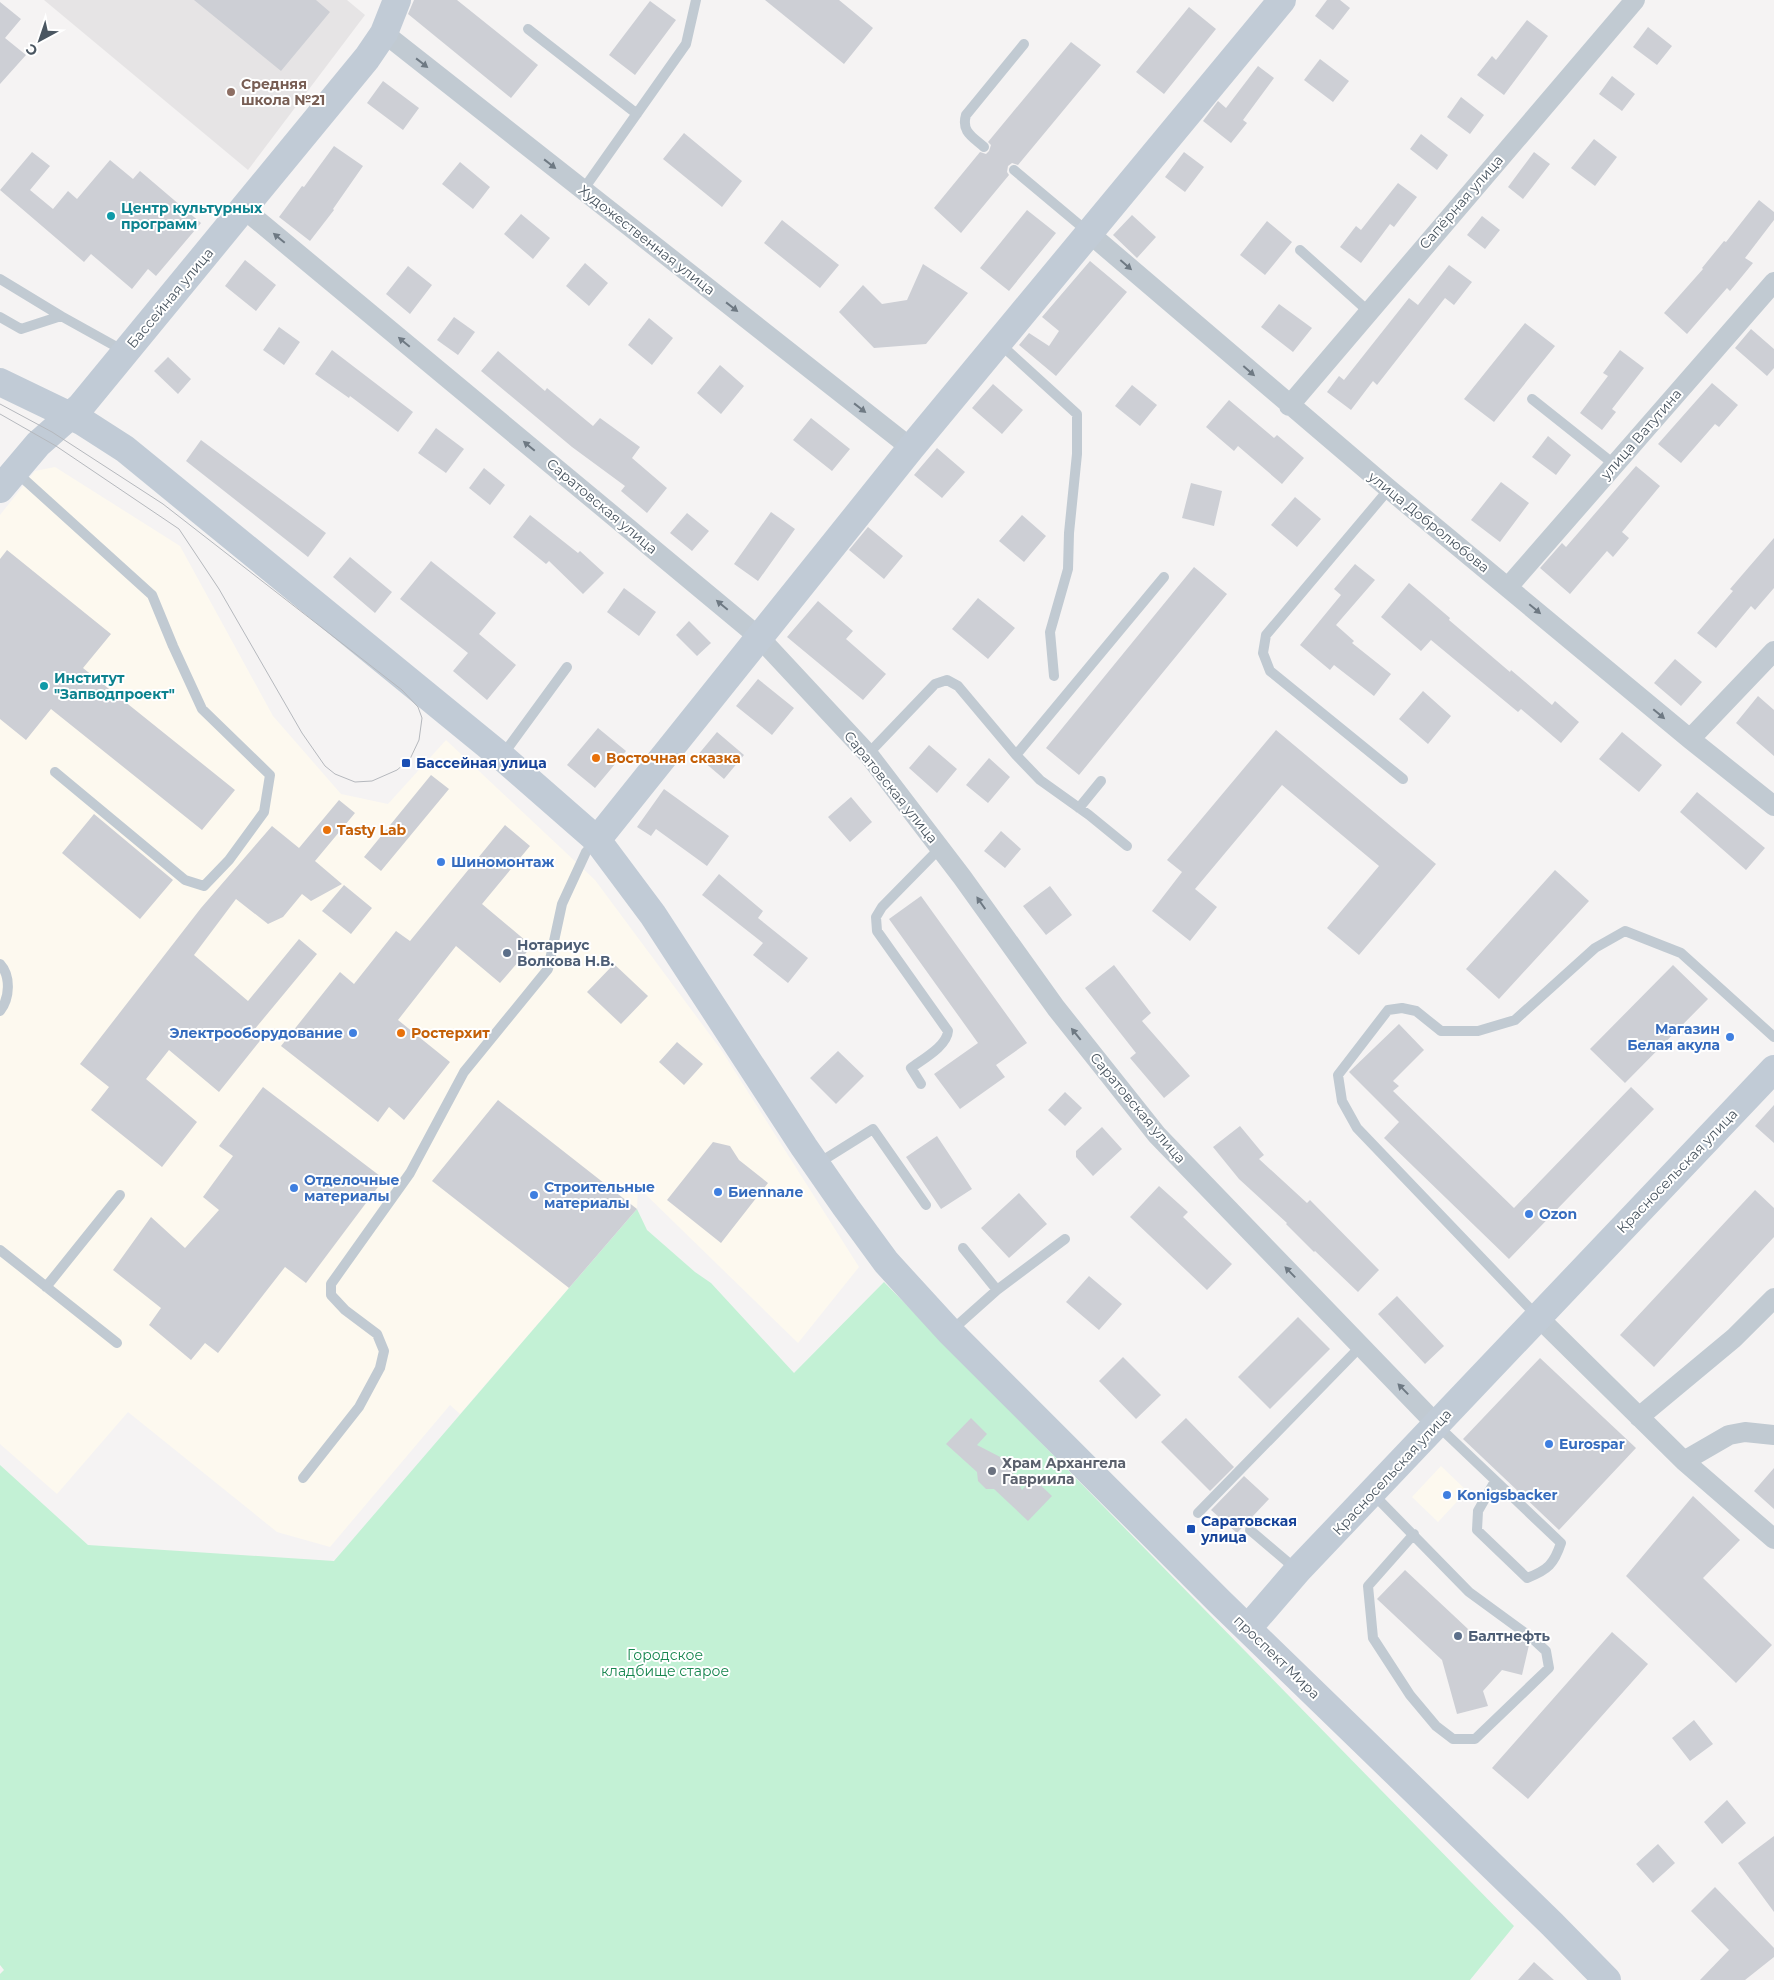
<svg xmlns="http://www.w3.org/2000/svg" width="1774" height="1980" font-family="Montserrat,sans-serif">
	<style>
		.commercial { fill: #fdf9ef }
		.education { fill: #e6e4e5 }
		.green { fill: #c3f1d5 }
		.building { fill: #cdcfd5 }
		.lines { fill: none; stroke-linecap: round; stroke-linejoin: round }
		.lane { stroke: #c1cad2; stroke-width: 10 }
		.street { stroke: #c1cad2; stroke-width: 20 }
		.secondary { stroke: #c1cbd6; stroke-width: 28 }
		.tram { stroke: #b5b8bd; stroke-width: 1 }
		.oneway { fill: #6e7983 }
		.education-dot { fill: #8d6e63; stroke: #fff; stroke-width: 2 }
		.culture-dot { fill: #0f9aa8; stroke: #fff; stroke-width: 2 }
		.food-dot { fill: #e8710a; stroke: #fff; stroke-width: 2 }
		.transit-dot { fill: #1a4fb4; stroke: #fff; stroke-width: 2 }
		.shop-dot { fill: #3f7fe0; stroke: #fff; stroke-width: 2 }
		.service-dot { fill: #5c6f8a; stroke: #fff; stroke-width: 2 }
		.worship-dot { fill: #6b7280; stroke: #fff; stroke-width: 2 }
		.labels { text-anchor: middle; stroke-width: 4; stroke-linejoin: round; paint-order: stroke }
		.education-label { font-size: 14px; font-weight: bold; fill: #785e54; stroke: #fff; text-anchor: start }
		.street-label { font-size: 14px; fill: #4a5661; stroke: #fff }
		.culture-label { font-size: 14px; font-weight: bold; fill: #0d838f; stroke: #fff; text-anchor: start }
		.food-label { font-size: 14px; font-weight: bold; fill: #c56008; stroke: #fff; text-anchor: start }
		.transit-label { font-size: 14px; font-weight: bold; fill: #164399; stroke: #fff; text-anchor: start }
		.shop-label { font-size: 14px; font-weight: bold; fill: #366cbe; stroke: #fff; text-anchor: start }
		.service-label { font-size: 14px; font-weight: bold; fill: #4e5e75; stroke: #fff; text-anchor: start }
		.worship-label { font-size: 14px; font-weight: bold; fill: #5b616d; stroke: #fff; text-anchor: start }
		.park-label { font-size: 14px; fill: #17864f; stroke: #fff }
	</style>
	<rect width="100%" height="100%" fill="#f5f3f3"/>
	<path class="commercial" d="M55,467L180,546L273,716L341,794L388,804L446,740L595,880L722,1051L859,1267L798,1343L638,1187L637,1209L460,1414L450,1405L330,1547L277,1532L128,1412L57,1494L0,1444V515L35,471Z
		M1441,1466L1467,1491L1438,1522L1412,1497Z"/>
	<path class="education" d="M44,0H347L365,15L248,170Z"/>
	<path class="green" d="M637,1209L647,1230L695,1272L711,1283L794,1373L884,1282L1514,1926L1470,1980H0V1974L4,1970L0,1965V1465L88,1545L334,1561Z"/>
	<path class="building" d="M194,0H316L330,12L281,71Z
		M414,0H457L538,65L511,98L408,14Z
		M765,0H839L873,28L844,64Z
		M1327,0H1340L1350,8L1333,30L1315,16Z
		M650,1L676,20L635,75L609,55Z
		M0,2L21,19L5,38L26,55L0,84Z
		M1189,7L1216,29L1164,94L1136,72Z
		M1527,20L1548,36L1504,95L1477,75L1492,56L1496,60Z
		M1648,27L1672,46L1657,65L1633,47Z
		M1071,42L1101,65L1018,165L1012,163L1008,166L1007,172L1009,175L961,233L934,208L980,152L986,154L989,151L991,145L988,142Z
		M1320,59L1349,81L1333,102L1304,80Z
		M1258,66L1274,78L1243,120L1247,123L1231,143L1203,121L1218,101L1226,108Z
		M1612,76L1635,94L1622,111L1599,94Z
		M383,81L419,108L403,130L367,103Z
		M1461,97L1484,115L1470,134L1447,117Z
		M684,133L742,181L722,207L663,159Z
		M1421,134L1448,155L1437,170L1410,149Z
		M1594,139L1617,157L1595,186L1571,168Z
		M334,146L363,166L333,209L334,210L310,241L279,217L302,186L304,187Z
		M32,152L50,166L30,190L53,209L68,191L77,199L110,160L133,179L140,171L201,223L156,276L148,269L132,289L91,254L84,262L0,190Z
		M1184,152L1204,167L1185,192L1165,177Z
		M1534,152L1550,164L1523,199L1508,187Z
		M460,162L490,187L473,209L442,184Z
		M1398,183L1417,197L1394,227L1390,224L1361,263L1340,247L1356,226L1361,230Z
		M1759,200L1774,212V220L1745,258L1753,263L1730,291L1727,288L1687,334L1664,313L1703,269L1702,268L1724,241L1726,242Z
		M1027,210L1056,233L1009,291L980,268Z
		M521,214L550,238L533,259L504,234Z
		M1132,215L1156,237L1137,258L1113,235Z
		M1482,216L1500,230L1485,249L1467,235Z
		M782,220L839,265L820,288L764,243Z
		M1267,221L1292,242L1265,275L1240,255Z
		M245,260L276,285L256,311L225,286Z
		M1090,261L1127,292L1056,376L1019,345L1029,333L1049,346L1059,331L1042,317Z
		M585,263L608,283L589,306L566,286Z
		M923,264L968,293L926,344L874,348L839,312L863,285L882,304L907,300Z
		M1449,265L1472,282L1454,305L1445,298L1377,385L1373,381L1351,410L1327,392L1339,376L1344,380L1409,298L1418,305Z
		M408,266L432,285L410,314L386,294Z
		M1279,304L1312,328L1293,352L1261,327Z
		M454,317L475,332L458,355L437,340Z
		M649,318L673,338L652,365L628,345Z
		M1525,323L1555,346L1494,422L1464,399Z
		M279,327L300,342L284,365L263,350Z
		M1751,329L1774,349V368L1767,376L1735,348Z
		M332,350L413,412L398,432L350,396L349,398L315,374Z
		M1620,350L1644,368L1612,409L1616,412L1602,430L1580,413L1608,376L1603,373Z
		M498,351L545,391L547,388L593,426L600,418L640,447L632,458L667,488L647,513L621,491L625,486L572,447L481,371Z
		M168,357L191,379L178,394L154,371Z
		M720,365L744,386L721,414L697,393Z
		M1712,383L1738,405L1719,427L1715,424L1681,463L1658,444Z
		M993,384L1023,410L1002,434L972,408Z
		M1132,385L1157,405L1140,426L1115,406Z
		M1229,400L1274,438L1277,435L1304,458L1282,484L1238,446L1234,451L1206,427Z
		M811,418L850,449L832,471L793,440Z
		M436,428L464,449L446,473L418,453Z
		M1548,436L1571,455L1556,475L1532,457Z
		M201,440L326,533L308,557L186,461Z
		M937,448L965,472L942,498L914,475Z
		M1636,466L1660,486L1622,532L1629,538L1613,557L1607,551L1570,594L1540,568L1562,543L1566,547Z
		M484,468L505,485L490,505L469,488Z
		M1501,482L1529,503L1500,542L1471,520Z
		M1191,483L1222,491L1214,526L1182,518Z
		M1295,497L1321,519L1297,547L1271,525Z
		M771,512L795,529L758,581L734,564Z
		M687,513L709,531L692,551L670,533Z
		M530,515L578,553L580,551L604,573L583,594L549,561L546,564L513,537Z
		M1022,515L1046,536L1024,562L999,541Z
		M868,527L903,556L884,579L849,550Z
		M1774,538V588L1755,610L1751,606L1716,648L1697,633L1733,591L1730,589Z
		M7,550L111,634L83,668L235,790L202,830L51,709L26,740L0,719V559Z
		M350,557L392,592L375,613L333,577Z
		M431,561L496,613L479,634L516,665L487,700L453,671L468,653L400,599Z
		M1355,564L1375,580L1336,625L1354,641L1352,643L1391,674L1374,696L1334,665L1330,670L1300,645L1341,595L1334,589Z
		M1194,567L1227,594L1079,775L1046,748Z
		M1409,583L1450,618L1449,620L1510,672L1511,670L1552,705L1555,701L1579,722L1561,743L1521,709L1518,712L1431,640L1421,651L1381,617Z
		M624,588L656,612L639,636L607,612Z
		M978,598L1015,628L988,659L952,629Z
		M818,601L853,631L846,639L886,674L863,700L787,637Z
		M689,621L711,643L697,656L676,635Z
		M1675,659L1702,682L1681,706L1654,683Z
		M758,679L794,708L772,735L736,706Z
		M1423,691L1451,716L1428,744L1399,719Z
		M1758,696L1774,710V756L1736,723Z
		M598,728L626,751L595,788L567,765Z
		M1276,730L1436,864L1359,955L1327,928L1379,866L1282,785L1195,889L1217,907L1190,941L1152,911L1182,872L1167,860Z
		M717,732L744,755L724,779L697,756Z
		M1622,732L1662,765L1639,792L1599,759Z
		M929,745L957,769L937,793L909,768Z
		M989,758L1010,777L988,803L966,785Z
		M431,775L449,789L381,871L364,857Z
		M664,789L729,836L707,866L656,829L651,836L637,827Z
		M1697,792L1765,848L1746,870L1680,812Z
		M851,797L872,822L850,842L828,817Z
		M339,800L355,813L315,861L342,884L311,901L302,894L283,917L268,924L236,899L194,955L248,1001L299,939L317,954L254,1030L263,1037L219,1092L169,1050L146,1079L197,1122L162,1167L91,1110L109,1087L80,1064L201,908L272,826L299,848Z
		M94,814L173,880L140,919L62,853Z
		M505,825L530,846L482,904L532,946L500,983L456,946L398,1020L450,1062L404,1120L389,1107L378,1122L281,1046L340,972L354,984L396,931L410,941Z
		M1001,831L1021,849L1005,868L984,851Z
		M1555,870L1589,901L1499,999L1466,969Z
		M719,874L763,911L758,918L808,958L788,983L753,955L763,943L702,895Z
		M344,885L372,908L351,934L322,911Z
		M1050,886L1072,915L1046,935L1023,906Z
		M921,896L1027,1043L996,1065L1005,1077L960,1109L934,1074L978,1043L889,919Z
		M614,964L648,996L621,1024L587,992Z
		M1114,965L1151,1013L1142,1021L1190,1076L1164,1098L1130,1058L1136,1053L1085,988Z
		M1673,965L1708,999L1625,1083L1590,1049Z
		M1399,1024L1424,1050L1393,1081L1399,1086L1393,1091L1514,1208L1631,1087L1654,1109L1509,1259L1384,1138L1399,1122L1349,1072Z
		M677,1042L703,1064L684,1085L659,1062Z
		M838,1051L864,1076L836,1104L810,1078Z
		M263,1087L384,1179L306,1283L285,1267L218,1353L205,1343L191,1360L149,1325L161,1308L113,1270L151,1217L185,1248L219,1210L203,1197L233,1156L219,1146Z
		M1065,1092L1082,1108L1065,1126L1048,1110Z
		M498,1100L637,1209L569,1288L432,1181Z
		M1774,1105V1143L1755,1126Z
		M1240,1126L1264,1155L1259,1159L1307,1203L1310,1200L1379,1270L1358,1292L1315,1251L1314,1252L1286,1224L1287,1223L1239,1179L1213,1147Z
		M1102,1127L1122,1149L1093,1176L1076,1157V1151Z
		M937,1136L972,1189L941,1209L906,1157Z
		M713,1142L730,1146L739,1160L768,1183L721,1243L667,1200Z
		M1159,1186L1188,1212L1183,1217L1232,1264L1207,1290L1130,1217Z
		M1755,1190L1774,1208V1237L1654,1367L1620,1335Z
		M1019,1193L1047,1224L1009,1258L981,1228Z
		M1089,1276L1122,1304L1099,1330L1066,1302Z
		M1397,1296L1444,1346L1425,1364L1378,1314Z
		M1298,1317L1330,1349L1270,1409L1238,1377Z
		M1123,1357L1161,1395L1136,1419L1099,1381Z
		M1540,1358L1636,1448L1559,1530L1463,1439Z
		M971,1418L987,1434L977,1445L1006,1460L1022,1490L1033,1478L1052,1496L1028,1521L994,1489H986L978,1481L977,1472L946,1444Z
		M1186,1418L1234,1467L1210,1491L1161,1442Z
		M1774,1468V1509L1754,1491Z
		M1244,1476L1269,1499L1237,1533L1211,1510Z
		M1693,1496L1740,1540L1703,1578L1772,1645L1736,1683L1626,1576Z
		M1405,1570L1468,1629L1526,1642L1529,1645L1522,1675L1502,1670L1483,1691L1488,1706L1457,1714L1442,1660L1377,1599Z
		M1612,1632L1648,1664L1528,1799L1492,1768Z
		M1694,1720L1713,1744L1690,1761L1672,1738Z
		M1727,1800L1746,1823L1722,1844L1704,1822Z
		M1774,1836V1912L1738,1863Z
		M1658,1844L1675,1863L1653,1883L1636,1864Z
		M1715,1887L1774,1948V1957L1745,1980H1700L1729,1950L1691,1911Z
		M1534,1962L1554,1980H1518Z"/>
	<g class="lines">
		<path class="lane" d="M528,29L637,114
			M984,147C973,137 961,132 966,115L1024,44
			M1014,170L1088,232
			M583,190L686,44L696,0
			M1300,250L1368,311
			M0,279L61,316
			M0,317L21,329L61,316L124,351
			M999,343L1077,414V454L1069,533L1068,569L1050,632L1054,676
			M1532,399L1615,465
			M16,472L152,595L173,646L202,709L270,775L264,812L229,860L204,886L185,880L55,772
			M1389,489L1266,635L1263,653L1270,671L1403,779
			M868,754L935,684L947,680L958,686L1016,755L1040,780L1089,815L1127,846
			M1016,755L1164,577
			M502,756L567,667
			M1079,808L1101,781
			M0,964C11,976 10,998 0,1011
			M921,1084L911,1068C923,1059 947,1046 948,1031L877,931L876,917L882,907L940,848
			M817,1164L873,1129L926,1205
			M963,1248L997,1290
			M0,1250L117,1343
			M46,1287L120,1195
			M1538,1317L1357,1128L1342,1101L1338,1075L1388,1010L1402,1008L1416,1011L1441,1031H1478L1515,1020L1595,948L1625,931L1681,953L1774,1037
			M951,1331L997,1290L1065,1239
			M1437,1425L1561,1543C1554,1564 1548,1570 1527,1578L1477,1530L1478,1511L1495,1481
			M303,1478L359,1407L380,1368L384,1351L377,1334L345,1310L331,1295V1284L410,1173L464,1072L548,969L562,904L586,852L596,841
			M1373,1494L1469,1592L1532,1638L1546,1651L1549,1668L1475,1739H1453L1436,1726L1410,1695L1373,1638L1368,1586L1414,1534
			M1198,1513L1361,1346
			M1250,1530L1297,1570"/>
		<path class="street" d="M384,33L911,448
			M244,209L759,637L868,754L962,877L1056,1008L1157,1135L1436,1424
			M1089,233L1389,489L1690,739L1774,806
			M1289,406L1635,0
			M1508,587L1774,282
			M1690,739L1774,651
			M1538,1317L1684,1461L1774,1539
			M1639,1417L1734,1338L1774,1298
			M1684,1461L1729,1435L1745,1432L1774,1435"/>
		<path class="secondary" d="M0,382L83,422L125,449L502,757L597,840L653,915L804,1147L845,1206L886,1262L950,1332L1220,1602L1552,1924L1607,1980
			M0,489L38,444L81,406L367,58L384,33L397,0
			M597,840L911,448L1282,0
			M1248,1628L1298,1570L1774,1069"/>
		<path class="tram" d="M0,404L52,432L163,504L402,690L418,707L422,718L419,740L410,759L397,770L372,781L355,782L335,774L325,766L302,733L219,589L179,529L56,446L0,414"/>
	</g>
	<defs><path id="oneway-solid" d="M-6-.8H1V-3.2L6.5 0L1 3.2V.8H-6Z" transform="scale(1.25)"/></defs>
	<g class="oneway">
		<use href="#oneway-solid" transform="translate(422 63) rotate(38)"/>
		<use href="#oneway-solid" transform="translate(550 164) rotate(38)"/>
		<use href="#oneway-solid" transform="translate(279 238) rotate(-140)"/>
		<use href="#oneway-solid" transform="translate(1126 265) rotate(41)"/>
		<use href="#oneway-solid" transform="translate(732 307) rotate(38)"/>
		<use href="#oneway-solid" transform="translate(404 342) rotate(-140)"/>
		<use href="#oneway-solid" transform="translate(1249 371) rotate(41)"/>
		<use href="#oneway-solid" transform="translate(860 408) rotate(38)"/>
		<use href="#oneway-solid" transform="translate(529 446) rotate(-140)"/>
		<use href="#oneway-solid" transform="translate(722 605) rotate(-140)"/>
		<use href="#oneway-solid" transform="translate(1535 609) rotate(40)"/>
		<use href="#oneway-solid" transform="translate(1659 714) rotate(40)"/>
		<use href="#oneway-solid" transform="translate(981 903) rotate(-125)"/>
		<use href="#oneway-solid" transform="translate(1076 1034) rotate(-129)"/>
		<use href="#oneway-solid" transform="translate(1290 1272) rotate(-134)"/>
		<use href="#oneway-solid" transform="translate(1403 1389) rotate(-134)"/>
	</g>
	<circle class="education-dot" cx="231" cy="92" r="5"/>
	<g class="culture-dot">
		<circle cx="111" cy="216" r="5"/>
		<circle cx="44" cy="686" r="5"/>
	</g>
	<g class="food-dot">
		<circle cx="596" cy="758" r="5"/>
		<circle cx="327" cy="830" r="5"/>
		<circle cx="401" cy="1033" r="5"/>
	</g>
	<g class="transit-dot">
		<rect x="401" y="758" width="10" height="10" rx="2.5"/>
		<rect x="1186" y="1524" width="10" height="10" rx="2.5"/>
	</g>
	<g class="shop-dot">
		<circle cx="441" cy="862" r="5"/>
		<circle cx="353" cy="1033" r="5"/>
		<circle cx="1730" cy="1037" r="5"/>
		<circle cx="294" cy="1188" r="5"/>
		<circle cx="718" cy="1192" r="5"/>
		<circle cx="534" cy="1195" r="5"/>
		<circle cx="1529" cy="1214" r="5"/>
		<circle cx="1549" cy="1444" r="5"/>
		<circle cx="1447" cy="1495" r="5"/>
	</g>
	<g class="service-dot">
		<circle cx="507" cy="953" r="5"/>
		<circle cx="1458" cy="1636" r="5"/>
	</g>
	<circle class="worship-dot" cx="992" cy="1471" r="5"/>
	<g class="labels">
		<g class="education-label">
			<text x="241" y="89">Средняя<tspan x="241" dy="16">школа №21</tspan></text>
		</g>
		<g class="street-label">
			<text transform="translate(1461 202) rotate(-49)" y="5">Сапёрная улица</text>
			<text transform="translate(647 240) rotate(38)" y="5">Художественная улица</text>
			<text transform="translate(170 298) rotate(-50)" y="5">Бассейная улица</text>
			<text transform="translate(1641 434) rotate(-49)" y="5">улица Ватутина</text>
			<text transform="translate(602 506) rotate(40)" y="5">Саратовская улица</text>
			<text transform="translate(1429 522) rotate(39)" y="5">улица Добролюбова</text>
			<text transform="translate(891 787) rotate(51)" y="5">Саратовская улица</text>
			<text transform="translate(1138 1108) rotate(50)" y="5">Саратовская улица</text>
			<text transform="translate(1677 1171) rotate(-46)" y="5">Красносельская улица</text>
			<text transform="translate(1392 1472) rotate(-47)" y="5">Красносельская улица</text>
			<text transform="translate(1277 1657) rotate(44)" y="5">проспект Мира</text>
		</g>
		<g class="culture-label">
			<text x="121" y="213">Центр культурных<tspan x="121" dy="16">программ</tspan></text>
			<text x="54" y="683">Институт<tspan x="54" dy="16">"Запводпроект"</tspan></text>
		</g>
		<g class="food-label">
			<text x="606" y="763">Восточная сказка</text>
			<text x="337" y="835">Tasty Lab</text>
			<text x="411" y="1038">Ростерхит</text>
		</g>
		<g class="transit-label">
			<text x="416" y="768">Бассейная улица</text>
			<text x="1201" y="1526">Саратовская<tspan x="1201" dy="16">улица</tspan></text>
		</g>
		<g class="shop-label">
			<text x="451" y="867">Шиномонтаж</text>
			<text x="1720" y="1034" text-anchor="end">Магазин<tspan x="1720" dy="16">Белая акула</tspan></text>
			<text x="343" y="1038" text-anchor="end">Электрооборудование</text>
			<text x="304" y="1185">Отделочные<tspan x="304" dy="16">материалы</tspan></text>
			<text x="544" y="1192">Строительные<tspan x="544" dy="16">материалы</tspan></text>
			<text x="728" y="1197">Биеnnале</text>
			<text x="1539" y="1219">Ozon</text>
			<text x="1559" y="1449">Eurospar</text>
			<text x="1457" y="1500">Konigsbacker</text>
		</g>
		<g class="service-label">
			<text x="517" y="950">Нотариус<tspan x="517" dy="16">Волкова Н.В.</tspan></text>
			<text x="1468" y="1641">Балтнефть</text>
		</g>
		<g class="worship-label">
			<text x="1002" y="1468">Храм Архангела<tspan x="1002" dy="16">Гавриила</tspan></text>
		</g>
		<g class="park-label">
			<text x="665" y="1660">Городское<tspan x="665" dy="16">кладбище старое</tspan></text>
		</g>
	</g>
	<g transform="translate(40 40) rotate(220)" stroke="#ffffff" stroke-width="4" paint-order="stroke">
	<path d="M0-4L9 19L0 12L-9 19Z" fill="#4a5661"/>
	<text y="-8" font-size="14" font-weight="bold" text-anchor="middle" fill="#4a5661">С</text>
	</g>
</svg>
